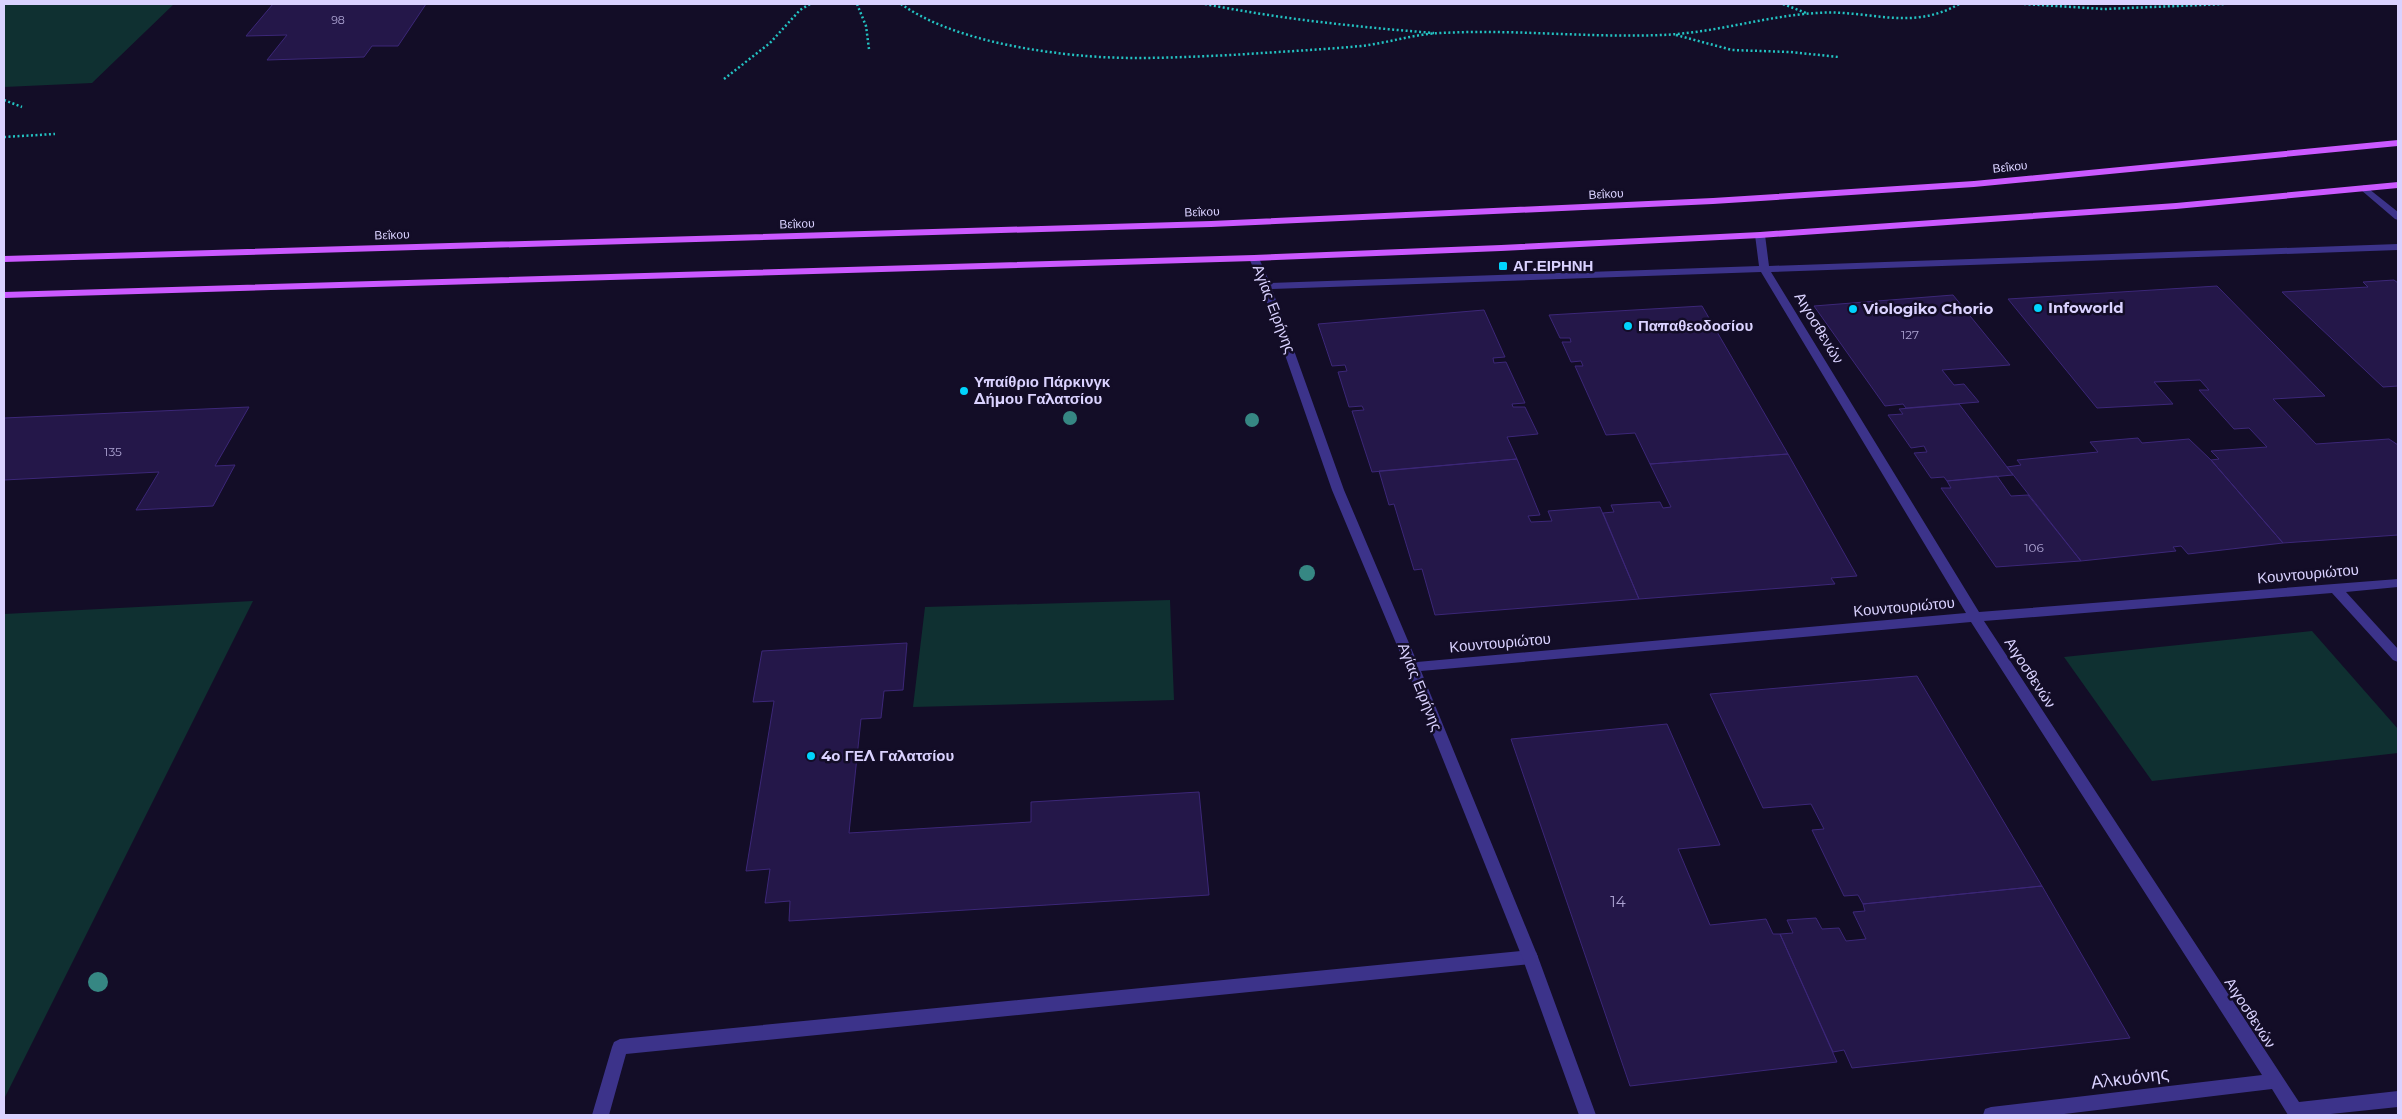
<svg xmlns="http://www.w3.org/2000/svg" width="2402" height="1119" font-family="Montserrat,sans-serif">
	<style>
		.green { fill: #0f3031 }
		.building { fill: #241749; stroke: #3c2778 }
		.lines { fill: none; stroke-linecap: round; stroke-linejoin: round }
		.path { stroke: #23c2c2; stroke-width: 2.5; stroke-dasharray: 2 2.5; stroke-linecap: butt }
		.lane { fill: #3c338a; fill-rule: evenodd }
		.street { fill: #3c338a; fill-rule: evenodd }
		.primary { fill: #cb59ff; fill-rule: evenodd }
		.tree { fill: #368783 }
		.poi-dot { fill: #00d4fd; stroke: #130d27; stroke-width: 2 }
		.labels { text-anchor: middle; stroke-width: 5; stroke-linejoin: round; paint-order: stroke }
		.far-number-label { font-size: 11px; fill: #aca3d2 }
		.far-street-label { font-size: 12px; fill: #dad2ff; stroke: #130d27 }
		.number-label { font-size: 12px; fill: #aca3d2 }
		.poi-label { font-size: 15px; font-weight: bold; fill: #dad2ff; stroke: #130d27; text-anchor: start }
		.street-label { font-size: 15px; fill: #dad2ff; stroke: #130d27 }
		.near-number-label { font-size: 15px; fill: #aca3d2 }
		.near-street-label { font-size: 18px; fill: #dad2ff; stroke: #130d27 }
	</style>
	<rect width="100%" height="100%" fill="#130d27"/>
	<path class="green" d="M4,4H174L92,83L4,87Z
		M1170,600L1174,700L913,707L925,607Z
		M253,601L4,1099V614Z
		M2312,631L2398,729V753L2152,781L2064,657Z"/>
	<path class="building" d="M273,4H426L398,46H372L364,57L267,60L287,35L246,36Z
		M2394,280L2398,283V386L2383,387L2282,292L2368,287L2363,282Z
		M2217,286L2325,396L2273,399L2316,444L2389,439L2398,445V535L2283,543L2211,460L2219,459L2211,451L2267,447L2249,428L2234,429L2199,390H2209L2200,380L2154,382L2173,404L2097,408L2008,299Z
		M1953,295L2010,365L1942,370L1954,385L1964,384L1979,402L1906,408L1903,404L1885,406L1814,306Z
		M1702,306L1788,454L1650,464L1635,433L1606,435L1575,366H1583L1581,361L1571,362L1562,342H1571L1570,338H1560L1549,315Z
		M1484,310L1505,357L1493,358L1494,363L1506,362L1525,403L1512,404L1513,407H1525L1538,434L1507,437L1517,459L1372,472L1352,411L1364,410L1362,406L1349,407L1338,372L1347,371L1345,365L1332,366L1318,324Z
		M1959,404L2007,467L2013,475L1947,481L1944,477L1931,478L1914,453L1927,452L1924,446L1911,448L1888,415L1903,414L1899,409Z
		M249,407L215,466L235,465L213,506L136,510L159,472L4,480V418Z
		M2138,438L2142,443L2189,439L2211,460L2283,543L2188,554L2181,546L2173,547L2176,551L2081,561L2007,467L2021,465L2017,460L2098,452L2090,442Z
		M1788,454L1857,576L1831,578L1835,584L1639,599L1603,513L1614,512L1611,505L1660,502L1663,508L1671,507L1650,464Z
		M1517,459L1540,515L1528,516L1531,522L1552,521L1548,511L1600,507L1639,599L1435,615L1422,569L1414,570L1394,504L1389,505L1379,471Z
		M1997,476L2011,496L2028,495L2081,561L1996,567L1941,488H1951L1947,481Z
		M907,643L903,690L884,691L881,718L861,719L849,833L1031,822V802L1199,792L1209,895L789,921L790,901L765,903L770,869L746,871L774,701L753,702L762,651Z
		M1917,676L2042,886L1863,904L1858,895L1844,896L1812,830L1824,829L1811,804L1763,808L1710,694Z
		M1667,724L1720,845L1678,849L1710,925L1766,919L1773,934H1780L1837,1062L1630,1086L1511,739Z
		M2042,886L2130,1038L1852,1068L1844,1050L1833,1052L1780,934L1793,933L1787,920L1816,918L1822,929L1839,928L1846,941L1866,939L1853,912L1865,911L1863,904Z"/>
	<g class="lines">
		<path class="path" d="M857,4L866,26L869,49
			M901,4C949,38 1028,51 1086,56C1135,60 1183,57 1232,55C1275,52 1318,50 1361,46C1388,43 1414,34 1441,33C1515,29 1588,38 1662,35C1715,33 1765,16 1817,13C1868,9 1910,32 1959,4
			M1205,4C1281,19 1357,27 1434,33
			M1783,4L1806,13
			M2024,4L2104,9L2225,4
			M1676,35L1732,50L1790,52L1839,57
			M724,79L770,43L800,10L810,4
			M4,100L22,107
			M4,137L55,134"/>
		<path class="lane" d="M1530,950L1536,952L1538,957L1536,962L1530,964L626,1054L609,1115H592L612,1047L614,1042L620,1039Z"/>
		<path class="street" d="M2364,185L2398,212V220L2395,219L2361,190L2359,188Z
			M1760,232L1765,235L1769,266L2398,244V250L1771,272L1979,612L2398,579V587L2346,592L2398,649V662L2393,660L2332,593L1984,621L2299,1102L2398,1091V1107L2321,1115H2288L2272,1089L2056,1115H1983L1985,1109L1991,1107L2262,1075L1971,622L1421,671L1538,957L1596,1115H1579L1522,957L1406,667L1332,490L1261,286L1249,258L1250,256H1258L1270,283L1759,266L1755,235ZM1761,272L1966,613L1417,662L1344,490L1272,289Z"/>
		<path class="primary" d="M2398,140V146L1974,187L1713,204L1211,227L4,262V256L1211,221L1713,198L1974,181Z
			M2398,182V188L2176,209L1760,238L1501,251L1254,261L4,298V292L1254,255L1501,245L1760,232L2176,203Z"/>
	</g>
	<g class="tree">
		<circle cx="1070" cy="418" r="7"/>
		<circle cx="1252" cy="420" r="7"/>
		<circle cx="1307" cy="573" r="8"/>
		<circle cx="98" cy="982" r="10"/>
	</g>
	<g class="poi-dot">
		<rect x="1498" y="261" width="10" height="10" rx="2.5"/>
		<circle cx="2038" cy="308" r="5"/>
		<circle cx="1853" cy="309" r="5"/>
		<circle cx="1628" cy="326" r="5"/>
		<circle cx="964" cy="391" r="5"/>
		<circle cx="811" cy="756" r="5"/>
	</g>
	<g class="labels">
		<g class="far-number-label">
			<text x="338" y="24">98</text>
		</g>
		<g class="far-street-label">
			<text transform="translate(2010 167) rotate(-6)" y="4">Βεΐκου</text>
			<text transform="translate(1606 194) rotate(-3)" y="4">Βεΐκου</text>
			<text transform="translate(1202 212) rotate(-2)" y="4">Βεΐκου</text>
			<text transform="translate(797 224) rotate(-2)" y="4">Βεΐκου</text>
			<text transform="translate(392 235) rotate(-2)" y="4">Βεΐκου</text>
		</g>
		<g class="number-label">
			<text x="1910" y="339">127</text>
			<text x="113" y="456">135</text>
			<text x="2034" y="552">106</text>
		</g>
		<g class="poi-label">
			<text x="1513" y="271">ΑΓ.ΕΙΡΗΝΗ</text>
			<text x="2048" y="313">Infoworld</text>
			<text x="1863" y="314">Viologiko Chorio</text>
			<text x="1638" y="331">Παπαθεοδοσίου</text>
			<text x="974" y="387">Υπαίθριο Πάρκινγκ<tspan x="974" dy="17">Δήμου Γαλατσίου</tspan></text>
			<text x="821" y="761">4ο ΓΕΛ Γαλατσίου</text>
		</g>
		<g class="street-label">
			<text transform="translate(1274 309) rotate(69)" y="5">Αγίας Ειρήνης</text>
			<text transform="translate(1819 328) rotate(59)" y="5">Αιγοσθενών</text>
			<text transform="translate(2308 574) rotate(-5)" y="5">Κουντουριώτου</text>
			<text transform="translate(1904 607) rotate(-5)" y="5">Κουντουριώτου</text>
			<text transform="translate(1500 643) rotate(-5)" y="5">Κουντουριώτου</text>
			<text transform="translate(2030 673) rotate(57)" y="5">Αιγοσθενών</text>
			<text transform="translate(1420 687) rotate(68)" y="5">Αγίας Ειρήνης</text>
			<text transform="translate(2250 1013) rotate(57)" y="5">Αιγοσθενών</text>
		</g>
		<g class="near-number-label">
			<text x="1618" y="907">14</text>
		</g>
		<g class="near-street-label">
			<text transform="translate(2130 1078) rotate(-7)" y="6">Αλκυόνης</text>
		</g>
	</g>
	<rect width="2402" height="1119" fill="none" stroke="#dad2ff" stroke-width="10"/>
</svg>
